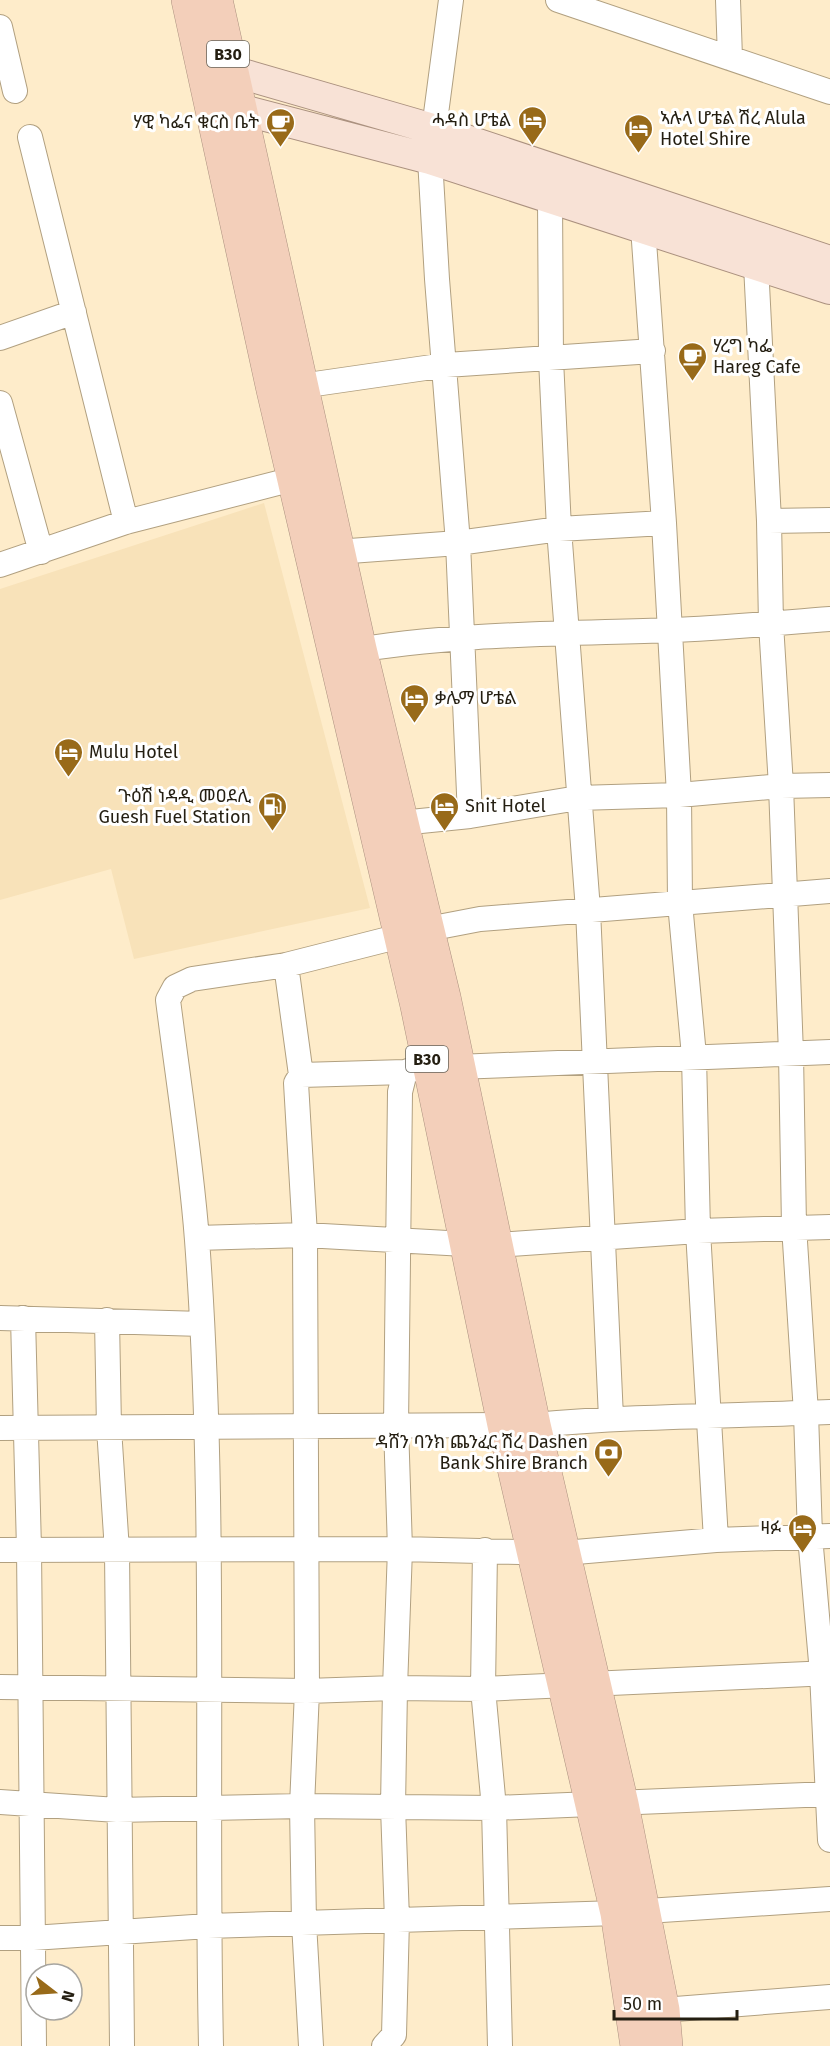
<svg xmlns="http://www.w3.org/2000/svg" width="830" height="2046" font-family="'Fira Sans','Noto Sans Ethiopic',sans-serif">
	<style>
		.built { fill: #f8e2b9 }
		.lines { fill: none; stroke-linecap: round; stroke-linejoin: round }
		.minor-casing { stroke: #b1a080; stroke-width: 26 }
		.major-casing { stroke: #ab917f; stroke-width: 32 }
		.highway-casing { stroke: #ab917f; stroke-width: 34 }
		.minor { stroke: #fff; stroke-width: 24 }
		.major { stroke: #f8e2d6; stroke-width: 30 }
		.highway { stroke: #f3cfba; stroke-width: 33 }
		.labels { text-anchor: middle; stroke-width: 6; stroke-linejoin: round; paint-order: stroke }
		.shield { fill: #fff; stroke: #666258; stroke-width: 1.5 }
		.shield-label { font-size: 16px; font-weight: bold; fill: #241e11 }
		.poi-label { font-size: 18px; fill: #241e11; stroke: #fff; text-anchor: start }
	</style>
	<rect width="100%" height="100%" fill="#feecca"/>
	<path class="built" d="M264,503L370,908L134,959L111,869L0,900V589Z"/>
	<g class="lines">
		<defs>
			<path id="minor" d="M451,0L430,159L437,279L458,543L470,816
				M558,0L830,92
				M728,0L730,58
				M0,27L15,91
				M30,137L126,522
				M550,199L551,359L559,529L588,910L611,1418
				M642,213L664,523L679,795L680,903L694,1056L698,1231L716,1540
				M756,265L769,521L771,624L781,786L791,1054L794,1226L806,1413L810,1536L822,1673L830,1840
				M0,338L74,312
				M301,386L446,365L653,351
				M0,403L41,552
				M769,521L830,520
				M323,553L458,543L559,529L664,523
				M0,565L126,522L309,475
				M345,652C453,633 562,634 671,630C724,628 777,623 830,619
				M401,823L470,816L578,798L679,795L781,786L830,785
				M286,965L301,1075L296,1083L305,1235L307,1691L302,1806L304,1923L311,2046
				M457,1067L830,1052
				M301,1075L405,1072L418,1068
				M197,1238L305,1235L465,1244
				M496,1245L698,1231L830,1227
				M0,1318L202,1324
				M23,1318L29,1549L34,2046
				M107,1320L109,1428L117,1551L122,2046
				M534,1425C632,1416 731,1416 830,1412
				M0,1428L504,1425
				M0,1550L400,1549L564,1553L716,1540L830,1536
				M485,1550L483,1689L494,1808L500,2046
				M0,1687L307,1691L395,1688L483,1689L830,1673
				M0,1802L117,1810L302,1806L494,1808L830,1794
				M0,1938H33L208,1926L617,1913L830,1899
				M663,2010L830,1997
				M211,2046C205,1778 217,1508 197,1240C191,1160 178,1080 168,1000L175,987L192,979L286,965L428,929L480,919L830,891
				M384,2046L394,2035L397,1920L393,1807L395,1688L400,1549L396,1426L400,1092L405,1072"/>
			<path id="major" d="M209,74L232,71L436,130L830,261
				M218,111L239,109L430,159L830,289"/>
			<path id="highway" d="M188,0L273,390L417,1006L504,1425L617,1913L637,2046
				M216,0L360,649L444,997L534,1425L622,1804L663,2010L666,2046"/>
		</defs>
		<use href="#minor" class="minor-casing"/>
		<use href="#major" class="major-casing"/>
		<use href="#highway" class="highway-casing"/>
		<use href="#minor" class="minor"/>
		<use href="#major" class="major"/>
		<use href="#highway" class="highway"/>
	</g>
	<defs>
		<symbol id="hotel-pin" viewBox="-11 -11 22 30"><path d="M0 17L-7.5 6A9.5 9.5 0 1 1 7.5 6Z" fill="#986a19" stroke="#fff"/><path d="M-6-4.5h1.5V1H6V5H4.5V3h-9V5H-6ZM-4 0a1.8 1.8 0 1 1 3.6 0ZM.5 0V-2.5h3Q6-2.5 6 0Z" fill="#fff"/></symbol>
		<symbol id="cafe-pin" viewBox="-11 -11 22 30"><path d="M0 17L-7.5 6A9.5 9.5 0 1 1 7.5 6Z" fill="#986a19" stroke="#fff"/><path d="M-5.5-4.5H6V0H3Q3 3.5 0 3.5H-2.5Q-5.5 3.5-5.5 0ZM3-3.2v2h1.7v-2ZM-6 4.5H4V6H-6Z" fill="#fff"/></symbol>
		<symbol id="fuel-pin" viewBox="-11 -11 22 30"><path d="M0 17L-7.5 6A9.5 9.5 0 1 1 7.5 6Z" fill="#986a19" stroke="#fff"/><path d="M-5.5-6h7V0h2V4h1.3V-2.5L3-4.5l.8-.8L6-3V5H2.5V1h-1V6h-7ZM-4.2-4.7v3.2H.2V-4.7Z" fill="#fff"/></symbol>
		<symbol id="bank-pin" viewBox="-11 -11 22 30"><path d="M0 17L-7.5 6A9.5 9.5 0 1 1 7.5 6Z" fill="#986a19" stroke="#fff"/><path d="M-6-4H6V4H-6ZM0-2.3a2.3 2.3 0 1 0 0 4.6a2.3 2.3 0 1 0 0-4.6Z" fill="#fff"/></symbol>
	</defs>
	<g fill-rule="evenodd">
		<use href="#hotel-pin" x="516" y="104" width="33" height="45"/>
		<use href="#cafe-pin" x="264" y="106" width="33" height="45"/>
		<use href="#hotel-pin" x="622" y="112" width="33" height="45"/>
		<use href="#cafe-pin" x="676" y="340" width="33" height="45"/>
		<use href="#hotel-pin" x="398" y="682" width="33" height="45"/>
		<use href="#hotel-pin" x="52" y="736" width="33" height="45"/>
		<use href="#fuel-pin" x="256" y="790" width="33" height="45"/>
		<use href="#hotel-pin" x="428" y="790" width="33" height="45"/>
		<use href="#bank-pin" x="592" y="1436" width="33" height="45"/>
		<use href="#hotel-pin" x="786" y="1512" width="33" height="45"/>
	</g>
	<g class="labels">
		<g class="shield">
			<rect x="207" y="41" width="42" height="26" rx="4.5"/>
			<rect x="406" y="1046" width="42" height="26" rx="4.5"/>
		</g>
		<g class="shield-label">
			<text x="228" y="60">B30</text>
			<text x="427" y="1065">B30</text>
		</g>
		<g class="poi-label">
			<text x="660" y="124">ኣሉላ ሆቴል ሽረ Alula<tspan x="660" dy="21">Hotel Shire</tspan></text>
			<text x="511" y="126" text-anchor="end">ሓዳስ ሆቴል</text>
			<text x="259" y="128" text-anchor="end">ሃዊ ካፌና ቁርስ ቤት</text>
			<text x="713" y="352">ሃረግ ካፌ<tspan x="713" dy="21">Hareg Cafe</tspan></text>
			<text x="435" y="704">ቃሌማ ሆቴል</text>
			<text x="89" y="758">Mulu Hotel</text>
			<text x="251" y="802" text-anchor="end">ጉዕሽ ነዳዲ መዐደሊ<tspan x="251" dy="21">Guesh Fuel Station</tspan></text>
			<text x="465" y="812">Snit Hotel</text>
			<text x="588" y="1448" text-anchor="end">ዳሸን ባንክ ጨንፈር ሽረ Dashen<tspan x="588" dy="21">Bank Shire Branch</tspan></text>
			<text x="781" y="1534" text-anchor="end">ዛፉ</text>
		</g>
	</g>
	<g transform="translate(54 1992) rotate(107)"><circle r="28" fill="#ffffff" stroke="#a7a5a0" stroke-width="1.5"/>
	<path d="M0-4.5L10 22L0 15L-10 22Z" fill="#986a19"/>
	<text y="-9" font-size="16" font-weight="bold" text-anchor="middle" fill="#241e11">N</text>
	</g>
	<path d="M614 2010v9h123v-9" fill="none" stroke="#241e11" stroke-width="3"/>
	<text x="623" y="2010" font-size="18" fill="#241e11" stroke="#ffffff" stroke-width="4.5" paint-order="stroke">50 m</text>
</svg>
